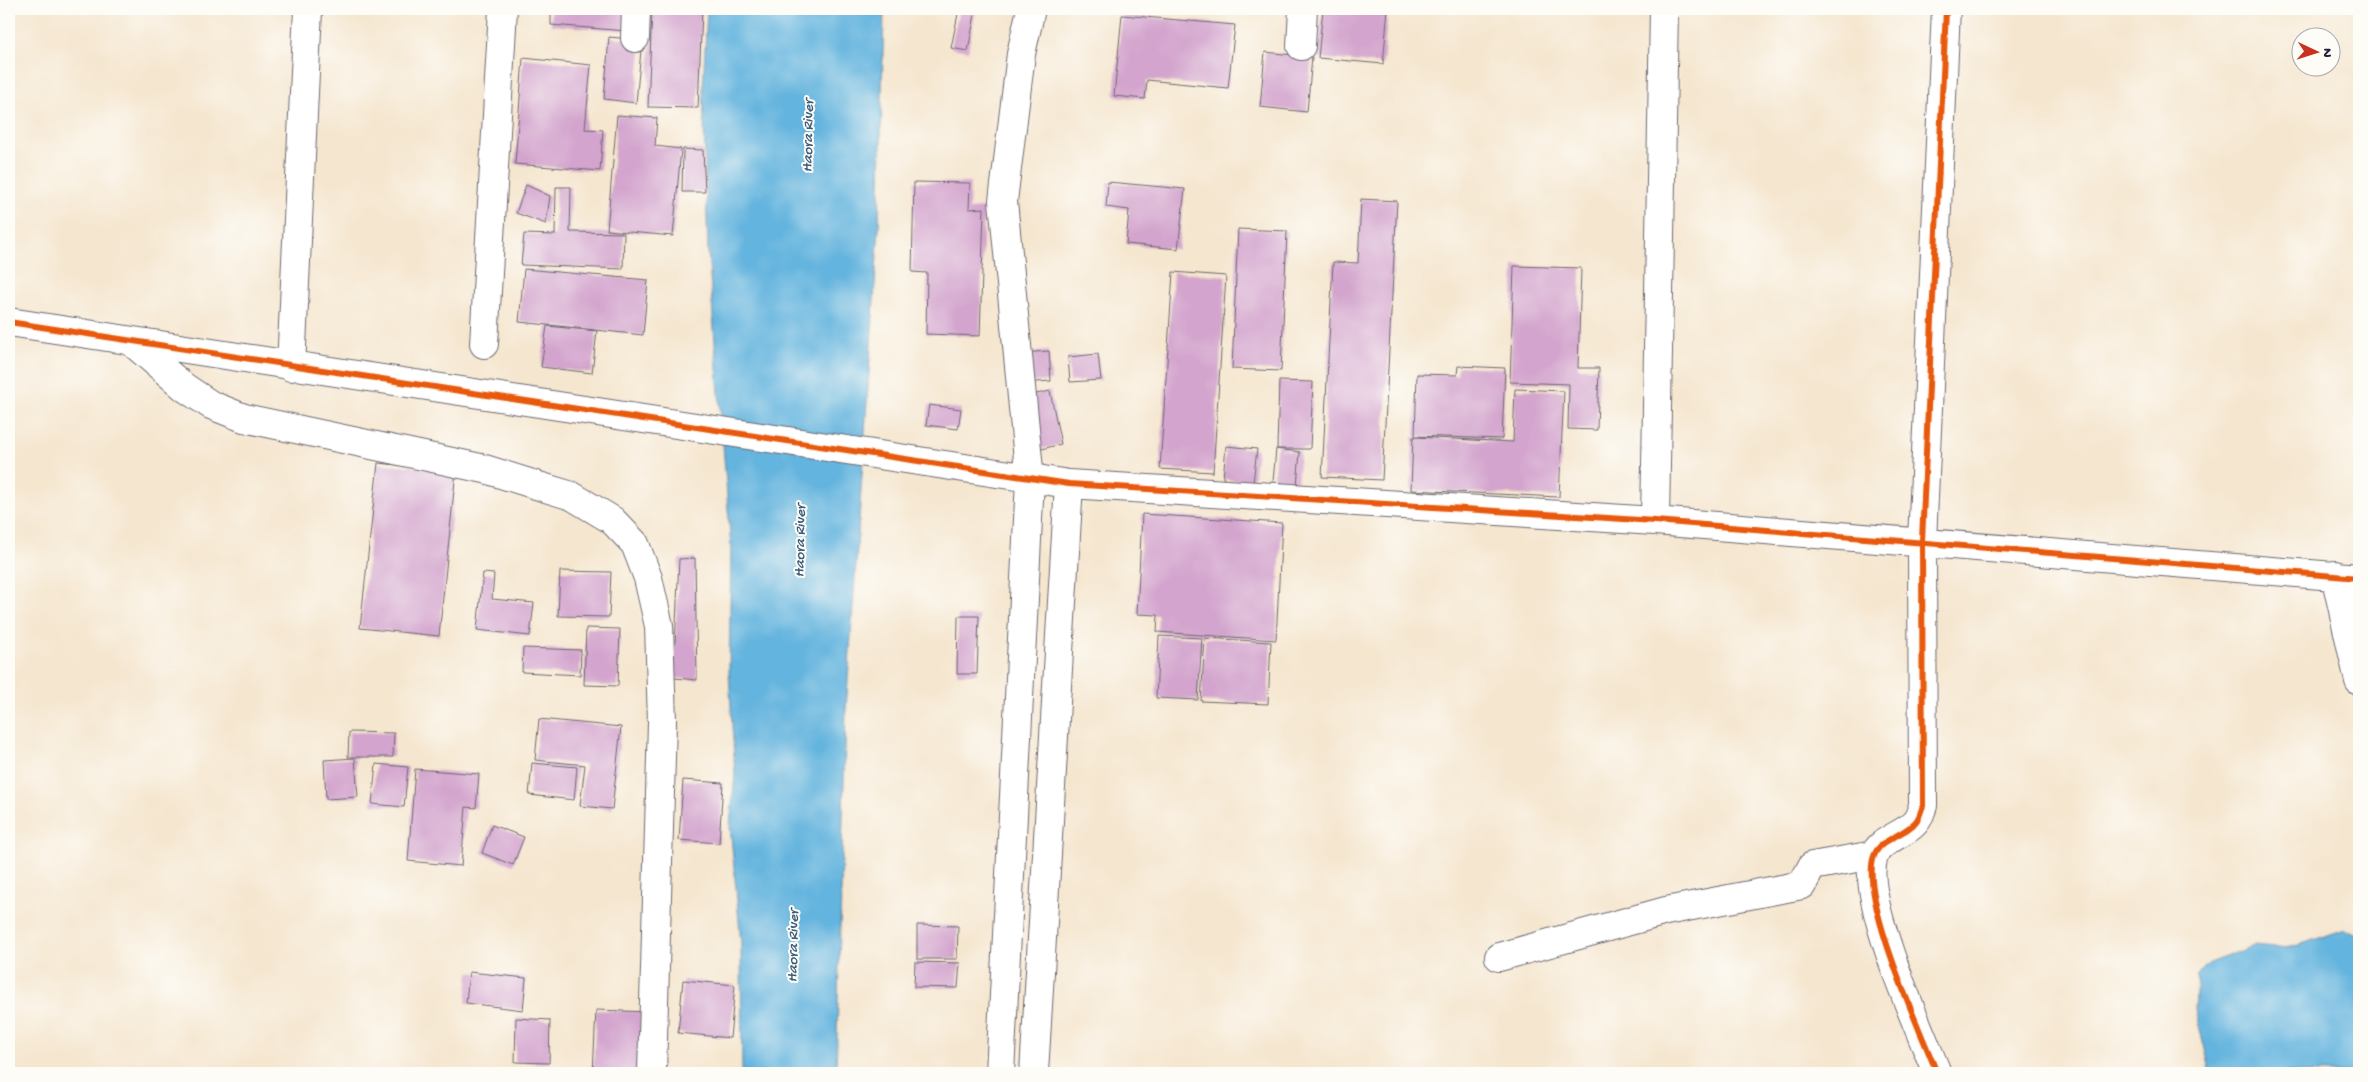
<svg xmlns="http://www.w3.org/2000/svg" width="2368" height="1082" font-family="'Gochi Hand',sans-serif">
	<style>
		.water { fill: #63b4de; stroke: #426b8c }
		.building { fill: #d3a4cd }
		.lines { fill: none; stroke-linecap: round; stroke-linejoin: round }
		.minor-casing { stroke: #6c676f; stroke-width: 30 }
		.minor { stroke: #fff; stroke-width: 28 }
		.cycleway-casing { stroke: #fdfcf7; stroke-width: 9 }
		.cycleway { stroke: #e8590c; stroke-width: 6 }
		.labels { text-anchor: middle; stroke-width: 4; stroke-linejoin: round; paint-order: stroke }
		.water-label { font-size: 15px; font-style: italic; fill: #3c5c7c; stroke: #fdfcf7 }
	</style>
	<rect width="100%" height="100%" fill="#fdfcf7"/>
	<filter id="ink" filterUnits="userSpaceOnUse"><feTurbulence type="fractalNoise" baseFrequency=".02" numOctaves="2"/><feDisplacementMap in="SourceGraphic" scale="10" xChannelSelector="R" yChannelSelector="G"/><feConvolveMatrix kernelMatrix="1 2 1 2 8 2 1 2 1" color-interpolation-filters="sRGB"/></filter>
	<filter id="wash" filterUnits="userSpaceOnUse"><feTurbulence type="fractalNoise" baseFrequency=".0096" numOctaves="4" result="noise"/><feDisplacementMap in="SourceGraphic" scale="20" xChannelSelector="R" yChannelSelector="G"/><feGaussianBlur stdDeviation="1.12" result="paint"/><feColorMatrix in="noise" values="0 0 0 0 0 0 0 0 0 0 0 0 0 0 0 0 0 1.4 0 .05"/><feComposite in="paint" operator="in"/></filter>
	<g filter="url(#wash)">
		<rect width="100%" height="100%" fill="#f5e6cf"/>
		<path class="water" d="M707,9H884L879,227L846,709L836,1073H742L741,943L730,825L735,776L729,672L731,548L708,251L703,89Z
			M2345,929L2359,936V1073H2211L2195,1010L2197,975L2209,963L2254,946L2275,948L2299,945Z"/>
		<g id="blocks">
			<path class="building" d="M551,9H628L627,31L551,25Z
				M652,9H702L698,108L648,107Z
				M959,9H976L968,51L951,48Z
				M1323,9H1388L1383,64L1318,58Z
				M1122,15L1235,25L1228,88L1147,80L1145,99L1114,96Z
				M609,37L642,40L636,103L604,99Z
				M1265,52L1312,57L1307,112L1260,107Z
				M523,58L591,65L585,129L603,130L600,171L515,164Z
				M617,115L657,118L655,146L681,149L673,236L607,230Z
				M683,149L703,150L705,192H682Z
				M914,182L970,183L969,209L984,208L980,336L926,334L927,273L912,272Z
				M1108,182L1185,189L1178,249L1126,244L1129,210L1106,207Z
				M526,185L550,196L546,224L516,213Z
				M556,187H571L570,232L624,233L623,269L521,265L524,234L555,235Z
				M1361,199L1397,201L1382,480L1322,477L1333,262L1358,263Z
				M1238,229L1287,231L1281,371L1232,369Z
				M1514,266L1581,268L1578,368H1599L1597,430L1568,429L1569,384L1510,382Z
				M524,269L648,280L643,335L519,322Z
				M1173,272L1226,276L1213,472L1160,469Z
				M547,326L597,331L592,373L541,367Z
				M1049,351L1051,381L1023,383L1021,353Z
				M1098,354L1101,380L1070,382L1068,357Z
				M1458,366L1505,368L1502,439L1415,436L1417,374L1457,375Z
				M1279,381L1313,382L1310,449H1277Z
				M1515,389L1564,391L1559,497L1411,490L1413,437L1513,442Z
				M1050,391L1061,444L1038,450L1027,396Z
				M929,405L961,409L958,429L926,425Z
				M1226,446L1257,449L1253,483L1223,479Z
				M1276,449L1300,452L1297,485L1273,482Z
				M378,463L456,471L439,636L360,628Z
				M1142,514L1282,523L1276,640L1157,632L1158,615L1137,614Z
				M695,558L697,680L663,677L664,645H675L679,559Z
				M560,571L611,572L609,617L558,616Z
				M483,573L494,574L492,599L534,603L530,636L477,630Z
				M958,616H979L977,674H957Z
				M586,628L620,629L618,686L584,685Z
				M1159,636L1202,638L1198,700L1156,698Z
				M1205,638L1271,642L1268,704L1201,701Z
				M523,648L581,650L580,675L522,672Z
				M539,719L621,727L612,809L580,806L585,765L535,760Z
				M349,732L394,733L393,757H348Z
				M355,758L358,797L326,799L324,760Z
				M532,763L577,767L574,800L529,795Z
				M376,764L408,767L404,807L372,804Z
				M415,769L479,774L476,808L466,807L461,866L408,861Z
				M683,780L723,783L719,843L679,840Z
				M492,825L524,837L513,865L482,853Z
				M917,925L958,926L957,959H917Z
				M915,962L960,963L958,988L914,987Z
				M469,972L526,978L523,1010L466,1003Z
				M683,980L735,985L730,1038L678,1033Z
				M596,1010L648,1012L645,1073H593Z
				M516,1018L550,1020L549,1063L515,1062Z"/>
		</g>
	</g>
	<g filter="url(#ink)">
		<use href="#blocks" fill-opacity="0" stroke="#6c676f" stroke-width="1"/>
		<g class="lines">
			<defs>
				<path id="minor" d="M635,38L636,9
					M1301,46L1303,9
					M9,322L1069,484L1655,521L2359,578
					M133,343L184,387L211,405L244,418L485,469L539,486L572,496L612,520L635,544L648,578L659,626L662,722L652,1073
					M484,344L503,9
					M291,367L308,9
					M1655,521L1664,9
					M2335,575L2359,681
					M1499,957L1666,911L1802,885L1812,866L1874,855
					M1000,1073L1030,480L1003,201L1021,54L1031,9
					M1034,1073L1069,484
					M1937,1073C1920,1030 1859,897 1874,856C1880,838 1907,835 1917,820C1920,816 1921,810 1923,806L1922,541L1946,9"/>
			</defs>
			<use href="#minor" class="minor-casing"/>
			<use href="#minor" class="minor"/>
			<defs>
				<path id="cycleway" d="M9,322L1069,484L1655,521L2359,578
					M1937,1073C1920,1030 1859,897 1874,856C1880,838 1907,835 1917,820C1920,816 1921,810 1923,806L1922,541L1946,9"/>
			</defs>
			<use href="#cycleway" class="cycleway-casing"/>
			<use href="#cycleway" class="cycleway"/>
		</g>
	</g>
	<g class="labels">
		<g class="water-label">
			<text transform="translate(807 136) rotate(-89)" y="5">Haora River</text>
			<text transform="translate(799 541) rotate(-89)" y="5">Haora River</text>
			<text transform="translate(792 946) rotate(-89)" y="5">Haora River</text>
		</g>
	</g>
	<rect width="2368" height="1082" fill="none" stroke="#fdfcf7" stroke-width="30"/>
	<g transform="translate(2316 52) rotate(94)"><circle r="24" fill="#fdfcf7" stroke="#a5a5ac"/>
	<path d="M0-4L9 19L0 12L-9 19Z" fill="#c8321e"/>
	<text y="-8" font-size="14" font-weight="bold" text-anchor="middle" fill="#22223b">N</text>
	</g>
</svg>
